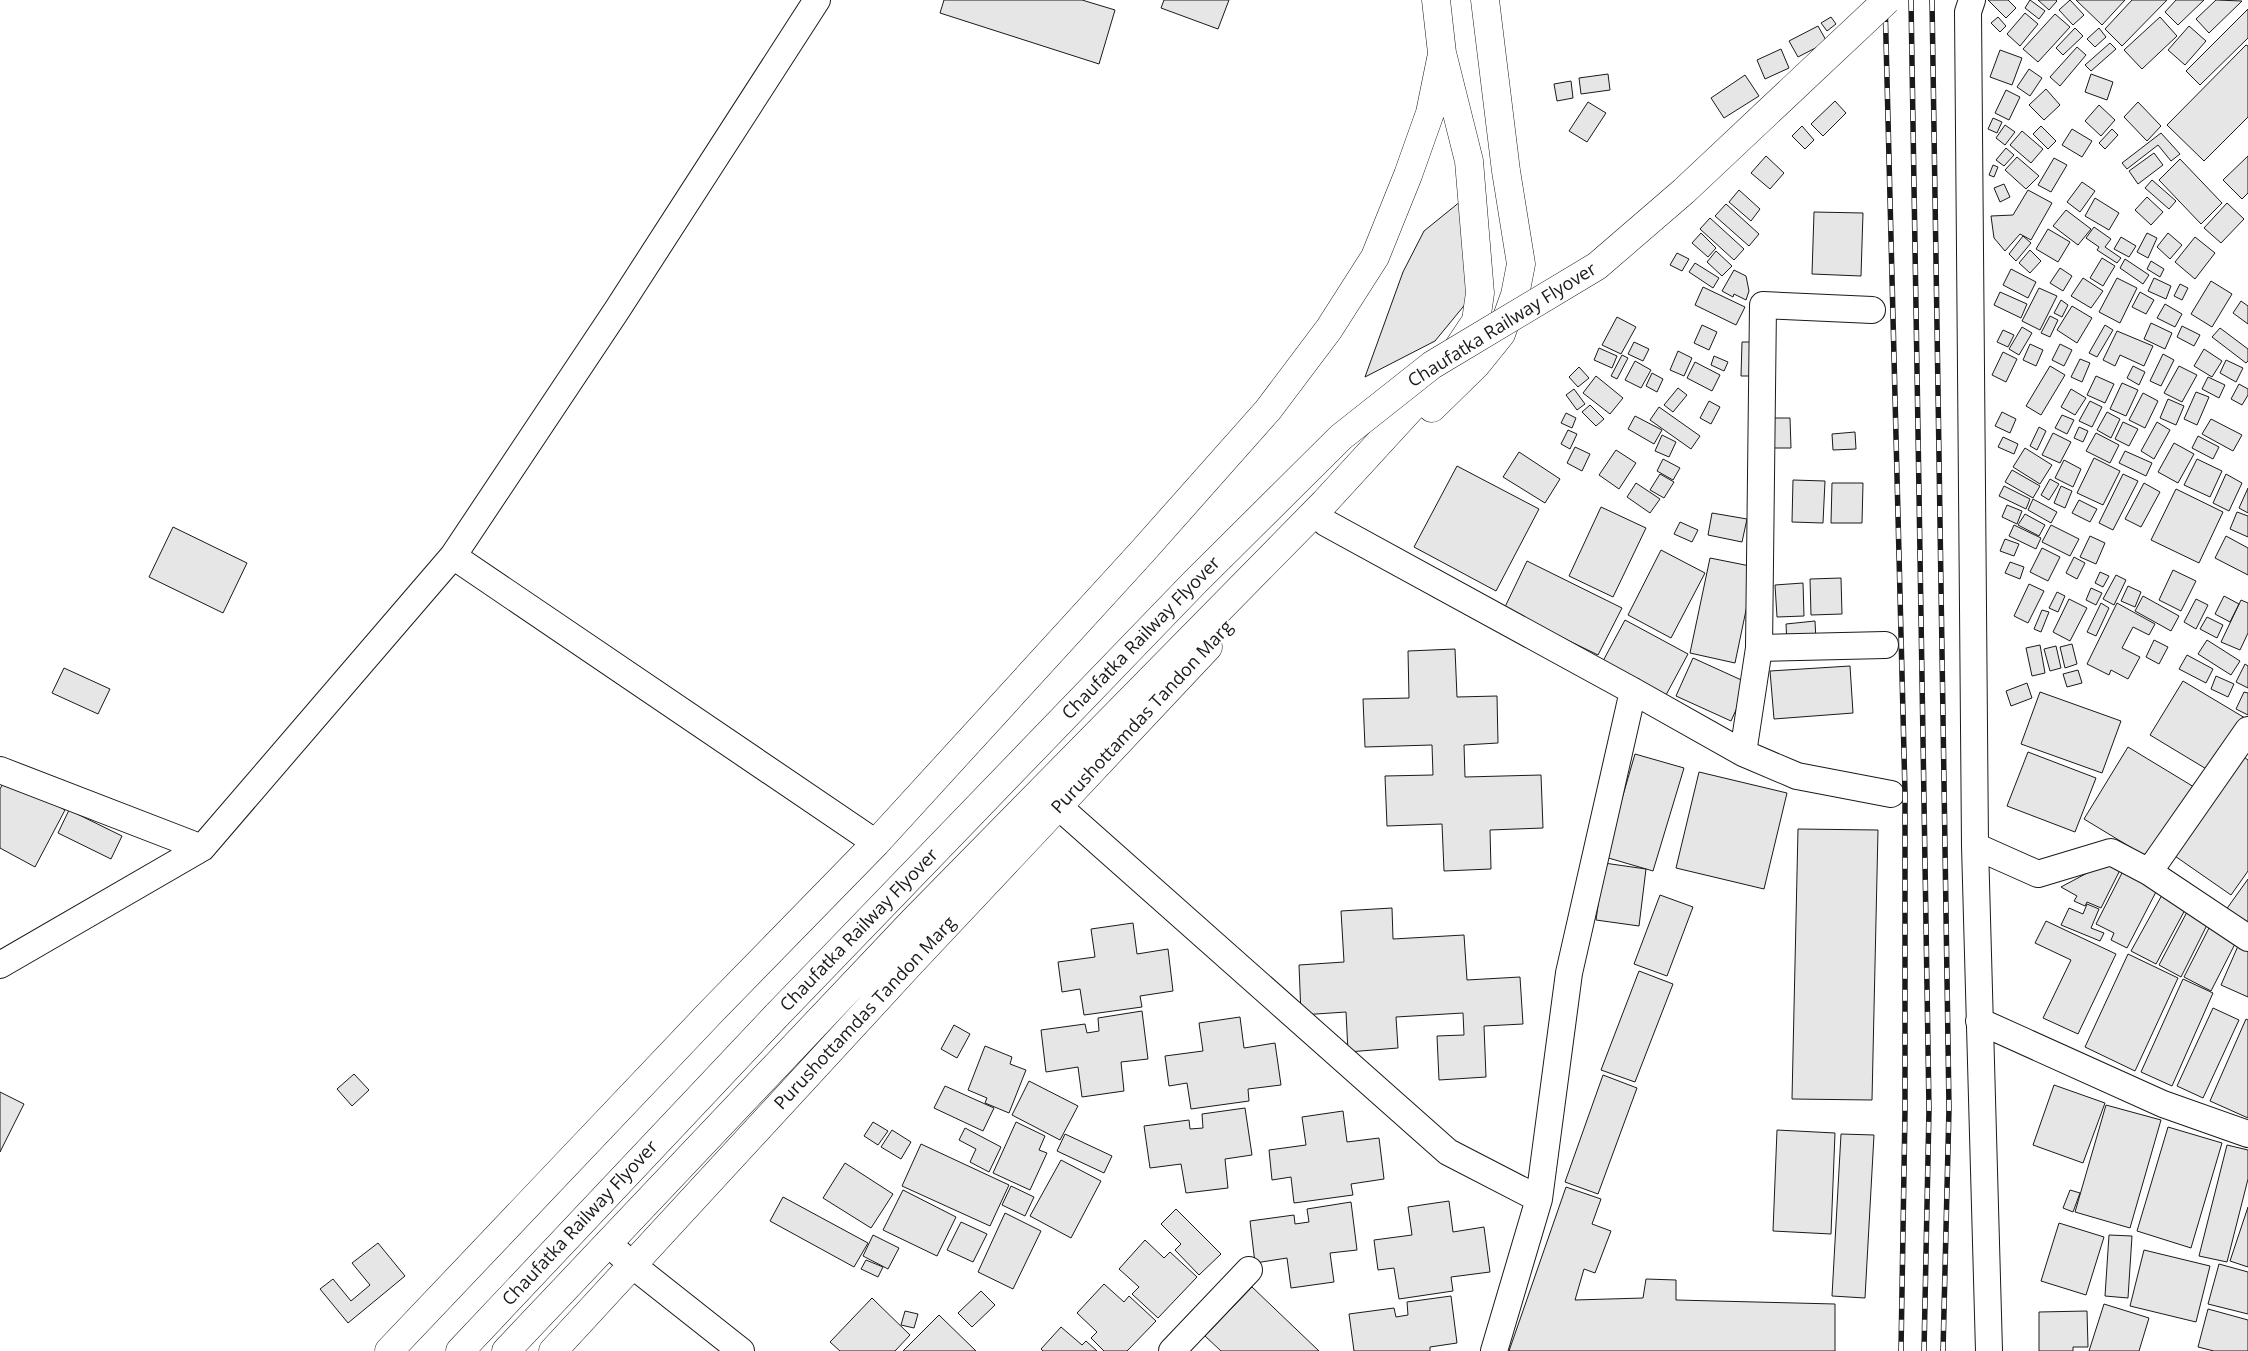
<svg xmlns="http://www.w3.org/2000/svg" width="2248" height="1351" font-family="'Open Sans',sans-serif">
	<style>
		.building { fill: #e6e6e6; stroke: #1a1a1a }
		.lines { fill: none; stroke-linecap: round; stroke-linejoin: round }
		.street-casing { stroke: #1a1a1a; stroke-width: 28 }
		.primary-casing { stroke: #1a1a1a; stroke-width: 29 }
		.street { stroke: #fff; stroke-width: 26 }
		.primary { stroke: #fff; stroke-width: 28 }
		.rail-casing { stroke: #1a1a1a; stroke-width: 5.5 }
		.rail { stroke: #fff; stroke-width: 4; stroke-dasharray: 11; stroke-linecap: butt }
		.primary-bridge-casing { stroke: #1a1a1a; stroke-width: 29; stroke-linecap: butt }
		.primary-bridge { stroke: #fff; stroke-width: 28 }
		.labels { text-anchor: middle; stroke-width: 4; stroke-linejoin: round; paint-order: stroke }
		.street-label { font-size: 18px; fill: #1a1a1a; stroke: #fff }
	</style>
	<rect width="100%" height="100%" fill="#fff"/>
	<path class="building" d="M944,0H1082L1115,10L1099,64L940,13Z
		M1164,0H1229L1218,29L1161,8Z
		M1988,0H2008L2016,8L2006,18Z
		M2030,0L2045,11L2039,19L2025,8Z
		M2038,0H2056L2057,1L2049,10Z
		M2070,0L2084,15L2073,25L2059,10Z
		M2076,0H2125L2102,25Z
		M2132,0H2167L2122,46L2105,29Z
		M2176,0H2204L2178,25L2165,12Z
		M2216,0L2242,1L2209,33L2196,19Z
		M2248,9V38L2200,85L2186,71Z
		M2025,13L2038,24L2020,46L2007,34Z
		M2055,14L2070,27L2038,62L2023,49Z
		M1831,17L1836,24L1827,31L1821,23Z
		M1998,17L2006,26L2000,32L1991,23Z
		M2160,17L2177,36L2142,69L2124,50Z
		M1818,26L1827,42L1798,57L1789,41Z
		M2189,26L2206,41L2185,65L2168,50Z
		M2075,28L2083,36L2063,55L2056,48Z
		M2099,28L2106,37L2095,47L2087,39Z
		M2110,43L2116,49L2091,71L2085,65Z
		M2246,45L2248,46V117L2204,161L2167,125Z
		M2077,47L2086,55L2060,86L2050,77Z
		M1781,49L1789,68L1765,79L1757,60Z
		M2000,50L2022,58L2012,85L1990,77Z
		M2029,69L2042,78L2030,96L2017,87Z
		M1608,74L1610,90L1581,94L1579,78Z
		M2091,74L2113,82L2107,100L2085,92Z
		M1745,75L1759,96L1724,118L1711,98Z
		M1571,81L1573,98L1557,101L1554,84Z
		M2046,89L2060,105L2044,120L2029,105Z
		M2006,90L2020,97L2009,120L1995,113Z
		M1835,101L1846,113L1823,136L1811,124Z
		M1588,102L1606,113L1587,142L1569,131Z
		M2138,102L2161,126L2147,141L2124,117Z
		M2099,105L2115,120L2101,136L2085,121Z
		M1993,118L2002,122L1997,133L1988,129Z
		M2005,125L2015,132L2005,145L1996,138Z
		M1802,126L1814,140L1805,149L1792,136Z
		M2041,126L2056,141L2048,149L2033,134Z
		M2072,129L2092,141L2082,157L2062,145Z
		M2112,129L2118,135L2105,149L2099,143Z
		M2022,131L2043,149L2031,163L2010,145Z
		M2161,133L2180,154L2171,161L2158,145L2127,169L2122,163Z
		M2006,148L2014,155L2004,166L1996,160Z
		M2154,153L2163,165L2138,184L2129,171Z
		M1766,156L1784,173L1770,189L1751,173Z
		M2248,156V193L2242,199L2223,180Z
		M2017,157L2039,176L2026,189L2005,170Z
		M2054,158L2067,165L2051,192L2038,185Z
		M2180,159L2222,203L2201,224L2159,180Z
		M1993,165L1998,167L1994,177L1989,175Z
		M2152,180L2176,201L2169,209L2145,188Z
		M2082,182L2095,191L2080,212L2067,202Z
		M2004,184L2010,197L2000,202L1994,188Z
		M1739,190L1760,209L1751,221L1729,202Z
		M2028,190L2052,203L2031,240L2020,234L2005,251L1994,238L1991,216L2013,215Z
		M2147,197L2163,212L2151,225L2135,210Z
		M2095,198L2119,213L2109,230L2085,216Z
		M1461,201L1472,296L1435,341L1365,377L1403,272L1424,231Z
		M2227,203L2244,219L2221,243L2204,228Z
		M1726,204L1759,234L1749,246L1715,216Z
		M2066,210L2091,229L2078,245L2053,226Z
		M1814,212L1863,213L1861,276L1812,274Z
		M1710,218L1744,249L1734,260L1700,229Z
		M2094,227L2111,239L2105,247L2121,258L2117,263L2097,250L2099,247L2086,238Z
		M2048,229L2070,242L2058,262L2036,249Z
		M1701,233L1716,248L1708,257L1692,243Z
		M2147,233L2157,238L2148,258L2137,252Z
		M2168,233L2182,245L2170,259L2157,247Z
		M2023,236L2031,243L2016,261L2009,254Z
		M2121,237L2136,246L2129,257L2114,249Z
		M2195,237L2215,253L2195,279L2175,262Z
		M2030,250L2041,261L2030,273L2019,263Z
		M1716,251L1732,266L1722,276L1707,262Z
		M1677,253L1689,259L1682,271L1670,265Z
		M2102,258L2115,266L2103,286L2090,278Z
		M2125,259L2149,275L2143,284L2120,268Z
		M2151,261L2164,269L2160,277L2147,269Z
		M1695,263L1719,278L1713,288L1689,272Z
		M2060,268L2072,276L2063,291L2050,283Z
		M2011,269L2036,282L2028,298L2003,285Z
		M1734,270L1746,276L1749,291L1746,300L1734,294L1733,297L1722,291Z
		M2083,278L2103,291L2091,308L2071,296Z
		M2117,278L2137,288L2120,323L2099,312Z
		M2154,278L2171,286L2166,299L2148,291Z
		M2211,281L2232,294L2212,327L2191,314Z
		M2180,284L2188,288L2182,300L2174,296Z
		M1703,287L1745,307L1736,325L1695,305Z
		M2039,288L2057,296L2040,330L2022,321Z
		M2000,292L2027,304L2021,318L1994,305Z
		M2140,292L2154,300L2146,314L2132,307Z
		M2061,300L2068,305L2062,317L2054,313Z
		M2241,301L2248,306V324L2233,313Z
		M2165,304L2182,314L2175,327L2157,318Z
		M2072,306L2092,318L2077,343L2057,330Z
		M2050,316L2058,320L2050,337L2041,333Z
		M1617,317L1636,327L1621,354L1602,345Z
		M2151,323L2172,333L2165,349L2144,339Z
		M1702,325L1717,332L1709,350L1694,343Z
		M2105,325L2113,330L2097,357L2089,353Z
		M2182,326L2200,335L2194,346L2177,337Z
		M2022,327L2032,333L2019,355L2009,349Z
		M2220,328L2248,349V361L2246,363L2212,337Z
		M2003,330L2014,335L2008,347L1997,342Z
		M2117,331L2153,346L2144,366L2120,355L2115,366L2103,360Z
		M1634,342L1649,349L1643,361L1628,354Z
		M1742,342H1753L1752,376H1741Z
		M2030,344L2043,350L2036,366L2023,360Z
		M2060,344L2072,350L2064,366L2052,360Z
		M1599,348L1617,356L1612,368L1594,360Z
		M2204,349L2222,361L2212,377L2194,366Z
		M1678,351L1692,358L1684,376L1670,370Z
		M2003,352L2017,359L2006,382L1992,375Z
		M2163,354L2174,360L2161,386L2150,381Z
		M1622,355L1628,358L1617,379L1611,376Z
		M1714,356L1728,362L1724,371L1711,365Z
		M2080,359L2090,363L2082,382L2071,377Z
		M2226,360L2243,368L2236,382L2220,373Z
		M1635,361L1651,370L1641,388L1625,380Z
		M1695,362L1720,375L1712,391L1687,378Z
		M2050,366L2065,375L2041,415L2026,406Z
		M2133,366L2145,372L2139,385L2127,378Z
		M2179,366L2197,375L2182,402L2164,393Z
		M1579,367L1589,378L1578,387L1569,377Z
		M1652,373L1663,379L1657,392L1646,386Z
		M1596,376L1623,398L1610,414L1583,393Z
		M2096,376L2114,384L2105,403L2087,395Z
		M2208,377L2225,385L2219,398L2202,389Z
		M2122,383L2138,390L2126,416L2110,409Z
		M2239,384L2248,389V395L2242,405L2231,399Z
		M1678,388L1687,395L1673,412L1664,405Z
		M1574,389L1585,404L1577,410L1566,395Z
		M2071,389L2086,398L2075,415L2061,407Z
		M2196,392L2209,397L2197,425L2184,419Z
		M2143,393L2158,401L2145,428L2129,420Z
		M2168,399L2184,406L2176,425L2160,418Z
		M1709,401L1720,407L1711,424L1700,418Z
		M2090,401L2102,407L2092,427L2079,421Z
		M1590,405L1604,419L1596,426L1582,412Z
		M1659,407L1700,436L1691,449L1650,420Z
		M2002,412L2016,419L2010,433L1995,426Z
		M2107,412L2120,419L2111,438L2097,430Z
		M1566,413L1576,418L1572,428L1561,423Z
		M2062,415L2074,420L2067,434L2055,428Z
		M1635,416L1662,430L1654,444L1628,429Z
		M1772,418H1790L1791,448H1773Z
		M2211,419L2242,435L2233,451L2202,434Z
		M2123,422L2138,429L2129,446L2115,439Z
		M2157,422L2170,430L2154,459L2141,451Z
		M2039,427L2046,431L2037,450L2030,446Z
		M2079,427L2088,431L2083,442L2074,438Z
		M1568,430L1577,434L1570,449L1561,444Z
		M1855,432L1856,449L1833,450L1832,434Z
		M2053,433L2071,442L2060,463L2042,455Z
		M2096,433L2119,445L2110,463L2086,451Z
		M1662,435L1676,442L1669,457L1655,451Z
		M2198,436L2219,447L2213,459L2192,448Z
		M2003,437L2018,444L2014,454L1998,447Z
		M2174,443L2194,454L2178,483L2158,472Z
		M1575,447L1590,454L1582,471L1567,463Z
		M2025,448L2052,465L2040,484L2013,467Z
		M1616,450L1636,463L1619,489L1599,475Z
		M2125,451L2152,463L2146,476L2119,463Z
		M1519,452L1560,479L1545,503L1503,477Z
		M2094,458L2120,471L2103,505L2077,493Z
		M1663,459L1680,468L1673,480L1657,471Z
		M2197,459L2222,471L2210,497L2184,485Z
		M2064,460L2081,469L2073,487L2055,478Z
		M1457,466L1539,509L1496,591L1414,547Z
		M2012,470L2040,486L2033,498L2005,482Z
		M1660,474L1674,482L1664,498L1650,490Z
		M2123,474L2138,481L2113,530L2099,523Z
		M2226,474L2242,483L2229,511L2213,503Z
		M2050,479L2059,484L2049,500L2041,495Z
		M1793,480L1825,481L1823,523L1792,522Z
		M1636,483L1660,499L1650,513L1627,497Z
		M1832,483H1863L1862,523H1831Z
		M2144,483L2160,492L2141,527L2125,519Z
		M2004,486L2030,499L2026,509L1999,496Z
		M2061,486L2072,491L2065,508L2054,503Z
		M2248,488V513L2239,508Z
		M2176,489L2223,512L2199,563L2151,540Z
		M2033,499L2057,512L2051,523L2028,510Z
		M2079,500L2097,509L2090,522L2072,513Z
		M2007,505L2022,511L2017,524L2002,517Z
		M1601,507L1646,528L1613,597L1569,576Z
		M2237,512L2248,516V537L2230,529Z
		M1712,513L1747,519L1742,542L1708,535Z
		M2025,514L2045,525L2039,536L2018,525Z
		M1680,522L1698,530L1692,542L1674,534Z
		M2014,525L2041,538L2036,549L2009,536Z
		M2051,525L2079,539L2070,556L2042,542Z
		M173,527L247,563L223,613L149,577Z
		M2090,536L2105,543L2096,564L2080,557Z
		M2226,536L2248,548V575L2215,558Z
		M2005,539L2019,544L2014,556L2000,551Z
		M2042,548L2060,557L2048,581L2030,572Z
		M1661,550L1705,573L1671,638L1628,615Z
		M2074,557L2085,563L2077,579L2066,573Z
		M1710,558L1755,567L1735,663L1690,653Z
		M1527,561L1622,608L1598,655L1504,609Z
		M2010,562L2024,567L2020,579L2005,573Z
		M2173,570L2196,581L2181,611L2159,600Z
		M2100,572L2109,576L2103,587L2095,583Z
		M2116,575L2126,580L2114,605L2103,599Z
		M1841,578L1842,614L1811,615L1810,579Z
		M1803,583L1804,616L1777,617L1775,585Z
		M2029,584L2044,591L2028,623L2014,616Z
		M2128,586L2141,592L2135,607L2121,601Z
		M2091,588L2102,593L2096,605L2086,600Z
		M2057,592L2065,596L2058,612L2049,608Z
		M2143,596L2179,616L2171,631L2135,611Z
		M2224,596L2239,604L2230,622L2215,614Z
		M2069,599L2087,608L2070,641L2053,632Z
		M2196,599L2208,605L2196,629L2184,622Z
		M2241,600L2248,603V633L2240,650L2221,642Z
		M2101,603L2109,608L2096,636L2087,632Z
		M2117,603L2155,624L2149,635L2133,627L2122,648L2140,657L2128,679L2111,670L2109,675L2087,664Z
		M2042,610L2049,612L2041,632L2034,629Z
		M2207,617L2223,625L2217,638L2200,629Z
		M1625,620L1688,654L1666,695L1603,661Z
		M1815,621L1816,640L1787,643L1786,624Z
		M2154,640L2168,647L2159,664L2146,657Z
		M2207,640L2240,661L2231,675L2198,654Z
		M2072,644L2077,664L2065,668L2060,647Z
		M2040,645L2045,673L2032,676L2026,648Z
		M2056,646L2061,668L2050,671L2044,649Z
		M1455,649L1457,697L1497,696L1498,743L1464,745L1465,777L1541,775L1543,828L1490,830L1491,869L1444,871L1442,824L1387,826L1385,776L1433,775L1432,745L1365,747L1363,699L1409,698L1408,651Z
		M2187,655L2213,669L2206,683L2179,669Z
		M1693,658L1748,683L1731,721L1676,696Z
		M2245,664L2248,666V688L2236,682Z
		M1850,666L1853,713L1774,719L1770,671Z
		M64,668L110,689L98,714L52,693Z
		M2078,670L2082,683L2067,687L2063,674Z
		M2216,676L2234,684L2228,697L2211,689Z
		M2183,681L2245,718L2213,773L2150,735Z
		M2027,683L2032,698L2011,706L2006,691Z
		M2040,692L2121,721L2102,773L2021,744Z
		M2244,692L2248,693V715L2236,709Z
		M2128,747L2194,787L2150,859L2084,819Z
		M2028,752L2096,778L2075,832L2007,806Z
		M1635,754L1684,768L1653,871L1605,857Z
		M2241,755L2248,760V871L2231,895L2172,854Z
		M1699,772L1787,793L1764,889L1676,868Z
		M6,778L65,810L35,867L0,848V789Z
		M69,810L122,836L111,859L58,833Z
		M1798,829L1878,830L1872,1100L1792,1099Z
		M1604,863L1646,869L1639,926L1596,920Z
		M2104,864L2120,870L2101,908L2087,902L2085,906L2074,901L2077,896L2061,887Z
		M2123,871L2158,888L2127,948L2111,940L2114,933L2096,924Z
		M2248,879V932L2223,914Z
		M1660,895L1693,907L1667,976L1634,964Z
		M2162,895L2186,908L2156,964L2131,951Z
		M2087,904L2099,909L2091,928L2104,933L2100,941L2061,925L2069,908L2083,914Z
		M1392,908L1393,939L1464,935L1467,980L1520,977L1523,1024L1484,1026L1486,1077L1439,1080L1437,1036L1464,1035L1463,1013L1396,1017L1398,1048L1348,1052L1346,1012L1301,1015L1299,965L1344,962L1341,911Z
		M2187,912L2208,923L2181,977L2159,965Z
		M2046,921L2116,954L2078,1034L2043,1018L2071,960L2035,943Z
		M1133,923L1137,954L1168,949L1173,991L1140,996L1142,1007L1084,1015L1080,989L1062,992L1058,962L1095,957L1091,929Z
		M2210,926L2237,940L2211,991L2184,977Z
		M2238,946L2248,950V997L2221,985Z
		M2128,954L2178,978L2135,1071L2085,1047Z
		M1639,971L1673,984L1635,1082L1601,1070Z
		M2183,979L2213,993L2172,1086L2141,1072Z
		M2213,1008L2239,1020L2203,1098L2177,1086Z
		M1142,1011L1148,1059L1121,1062L1124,1091L1082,1097L1078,1067L1046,1072L1041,1030L1085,1024L1087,1033L1099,1031L1098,1018Z
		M1240,1017L1244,1048L1275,1043L1281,1085L1248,1089L1249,1101L1191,1109L1187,1083L1169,1086L1165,1056L1203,1051L1199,1023Z
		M2246,1019L2248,1020V1118L2210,1101Z
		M954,1025L970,1034L957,1058L941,1049Z
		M985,1046L1012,1057L1010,1064L1026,1070L1009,1113L985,1103L987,1098L968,1090Z
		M354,1074L369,1090L352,1106L337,1089Z
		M1603,1075L1637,1088L1598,1194L1565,1182Z
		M1029,1081L1078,1106L1060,1140L1012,1115Z
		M2054,1085L2105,1103L2083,1163L2033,1145Z
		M945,1086L994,1108L983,1131L934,1108Z
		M0,1092L24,1104L0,1152Z
		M2106,1105L2161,1120L2130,1228L2075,1212Z
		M1245,1108L1252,1155L1225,1159L1228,1188L1186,1193L1181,1164L1150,1168L1144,1126L1189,1120L1190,1129L1203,1128L1202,1114Z
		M1343,1111L1347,1142L1379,1138L1384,1179L1351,1184L1353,1195L1294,1203L1291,1177L1272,1180L1269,1150L1306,1145L1302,1117Z
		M873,1122L888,1131L878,1145L864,1136Z
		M1016,1122L1045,1136L1039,1150L1047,1153L1030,1190L993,1173Z
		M2168,1127L2222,1143L2191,1248L2137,1231Z
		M965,1128L1001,1147L989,1172L970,1162L976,1149L959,1140Z
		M892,1130L911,1142L901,1159L881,1147Z
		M1777,1130L1835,1133L1831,1234L1773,1231Z
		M1065,1134L1112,1156L1104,1173L1057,1151Z
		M1841,1134L1874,1135L1865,1298L1832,1296Z
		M921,1144L1009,1185L990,1226L902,1186Z
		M2227,1145L2248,1150V1179L2227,1262L2199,1256Z
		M1061,1160L1101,1181L1071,1238L1030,1216Z
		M845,1163L893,1194L871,1228L823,1198Z
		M1011,1186L1034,1197L1025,1216L1002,1205Z
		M1566,1187L1601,1199L1592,1224L1611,1231L1595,1273L1584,1269L1575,1300L1643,1298L1646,1279L1676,1280V1300L1835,1304V1351H1509Z
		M903,1190L956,1217L937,1256L883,1230Z
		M2070,1190L2080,1193L2073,1212L2063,1208Z
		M783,1197L868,1243L854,1267L770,1221Z
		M1449,1201L1453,1232L1484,1227L1490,1272L1451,1277L1453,1291L1399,1299L1394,1268L1378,1270L1374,1240L1412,1235L1408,1207Z
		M1351,1202L1357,1250L1330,1253L1334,1282L1291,1288L1287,1258L1255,1263L1250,1221L1294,1215L1295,1224L1309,1222L1307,1209Z
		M2248,1207V1267L2230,1261Z
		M1176,1209L1221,1254L1199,1275L1175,1250L1181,1244L1161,1224Z
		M1005,1213L1041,1231L1013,1289L978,1272Z
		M961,1222L987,1234L973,1262L947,1250Z
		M2059,1223L2104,1237L2086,1295L2041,1281Z
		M873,1235L899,1248L888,1269L863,1256Z
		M2109,1235L2132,1236L2128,1298L2105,1296Z
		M1145,1240L1164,1258L1170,1252L1197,1277L1158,1318L1132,1294L1139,1287L1119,1269Z
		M378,1243L405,1276L348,1323L320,1289L333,1279L351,1301L370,1285L352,1263Z
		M2144,1250L2210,1266L2196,1322L2130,1306Z
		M866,1260L883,1267L878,1277L861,1269Z
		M2219,1264L2248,1272V1314L2208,1304Z
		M1104,1284L1124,1302L1129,1296L1156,1321L1127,1351H1104L1091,1338L1097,1332L1077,1313Z
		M1252,1287L1319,1351H1221L1205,1336Z
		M981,1291L995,1305L972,1327L958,1313Z
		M1451,1296L1457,1343L1430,1347V1351H1354L1349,1314L1394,1308L1396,1317L1408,1315L1407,1302Z
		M872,1298L910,1335L895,1351H840L830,1342Z
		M2104,1304L2149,1318L2139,1351H2089Z
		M2208,1309L2248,1320V1351H2214L2198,1347Z
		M905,1311L918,1314L914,1328L901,1325Z
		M2087,1311L2088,1347H2073V1351H2039V1312Z
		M939,1315L976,1351H903Z
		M1061,1327L1082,1345L1086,1341L1097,1351H1043L1041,1349Z"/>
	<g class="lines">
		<defs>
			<path id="street" d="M1972,0L1968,12L1975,846L1989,1351
				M1326,523L1633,691L1743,753L1759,648L1763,305L1872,310
				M453,556L876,843
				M1759,648L1885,645
				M1743,753L1797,776L1891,794
				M0,770L202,848
				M1045,789L1058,806L1448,1152L1539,1199
				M1975,846L2038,874L2111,852L2149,872L2248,938
				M2149,872L2248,730
				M0,965L202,848L453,556L617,310L817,0
				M1979,1021L2163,1104L2248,1134
				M608,1243L631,1264L741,1351
				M1172,1351L1249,1270
				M1494,1351L1539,1199L1569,973L1633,691"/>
			<path id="primary" d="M1432,408L1476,365L1501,334L1515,295L1521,264L1506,171L1485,0
				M389,1351L710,1013L876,843L1142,552L1268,410L1329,329L1375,257L1408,175L1430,113L1441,59
				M460,1351L778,1014
				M506,1351L914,920L1324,503L1436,381L1476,321L1480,293L1469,161L1442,53L1436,0
				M553,1351L909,965L1208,647"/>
		</defs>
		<use href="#street" class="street-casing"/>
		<use href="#primary" class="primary-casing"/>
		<use href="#street" class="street"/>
		<use href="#primary" class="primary"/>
		<defs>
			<path id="rail" d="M1885,0L1905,793V1111L1901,1351
				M1911,0L1929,1109L1924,1351
				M1932,0L1949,1108L1943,1351"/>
		</defs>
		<use href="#rail" class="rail-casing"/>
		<use href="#rail" class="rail"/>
		<defs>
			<path id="primary-bridge" d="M778,1014L1195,582L1341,437L1432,365L1597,266L1684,191L1887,0"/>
		</defs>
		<use href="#primary-bridge" class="primary-bridge-casing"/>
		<use href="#primary-bridge" class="primary-bridge"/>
	</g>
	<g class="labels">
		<g class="street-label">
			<text transform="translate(1502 325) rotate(-32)" y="6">Chaufatka Railway Flyover</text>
			<text transform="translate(1141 638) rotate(-46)" y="6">Chaufatka Railway Flyover</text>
			<text transform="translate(1142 717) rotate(-47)" y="6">Purushottamdas Tandon Marg</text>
			<text transform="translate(859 930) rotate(-46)" y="6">Chaufatka Railway Flyover</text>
			<text transform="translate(865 1013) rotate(-47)" y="6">Purushottamdas Tandon Marg</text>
			<text transform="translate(580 1223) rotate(-47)" y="6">Chaufatka Railway Flyover</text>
		</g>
	</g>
</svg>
